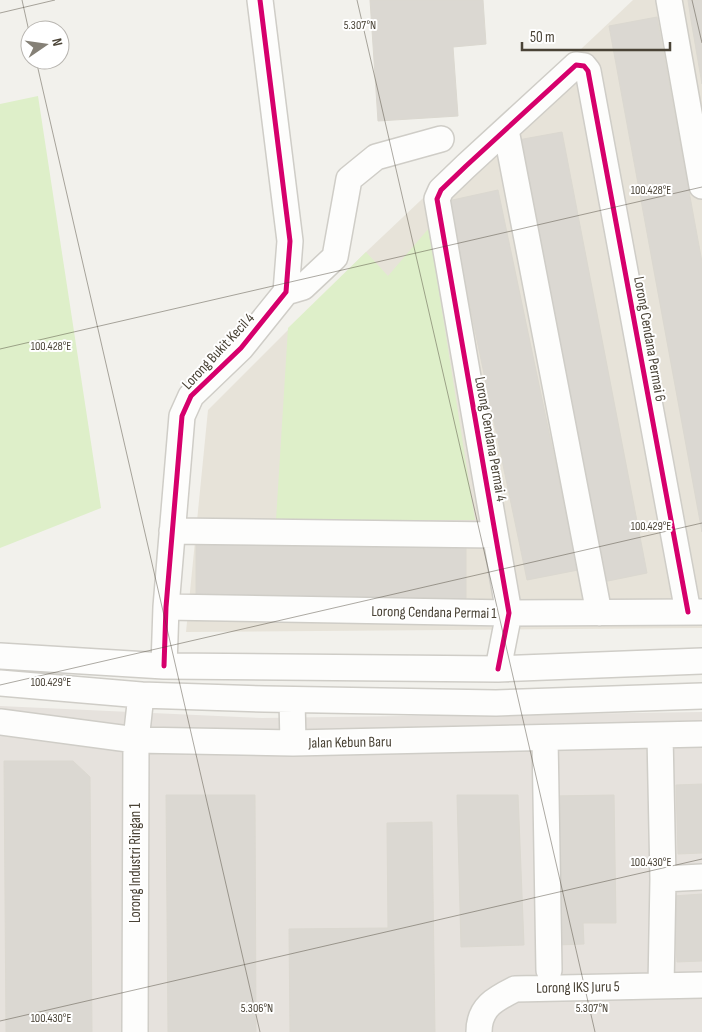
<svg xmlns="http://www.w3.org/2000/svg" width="702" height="1032" font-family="'Sofia Sans Condensed',sans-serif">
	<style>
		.residential { fill: #e7e3d9 }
		.industrial { fill: #e6e2dd }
		.green { fill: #deefc9 }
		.building { fill: #dbd8d2; stroke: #dbd8d0 }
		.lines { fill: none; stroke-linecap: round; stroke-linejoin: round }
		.minor-casing { stroke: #cfcdc7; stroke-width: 28 }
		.minor { stroke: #fdfdfc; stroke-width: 25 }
		.cycleway-casing { stroke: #fff; stroke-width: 8 }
		.cycleway { stroke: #d6006c; stroke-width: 5 }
		.ticks { fill: none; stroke: #4a4336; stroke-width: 1; stroke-opacity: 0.45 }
		.labels { text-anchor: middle; stroke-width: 4; stroke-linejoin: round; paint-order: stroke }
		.street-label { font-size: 15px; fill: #4a4336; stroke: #fff }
		.ticks-label { font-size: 12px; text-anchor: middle; fill: #4a4336; stroke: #fff; stroke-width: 4; stroke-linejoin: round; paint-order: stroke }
	</style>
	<rect width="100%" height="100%" fill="#f2f1ec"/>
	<path class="residential" d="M633,0H702V628L186,632L208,410L366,252Z"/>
	<path class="industrial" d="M0,706L262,718L702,712V1032H0Z"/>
	<path class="green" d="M38,96L101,508L0,548V104Z
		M429,228L475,520H276L288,328L366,252L388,276Z"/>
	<path class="building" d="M370,0H483L486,44L453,47L458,116L378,121Z
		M688,0H702V84L691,20Z
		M657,17L702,262V532L609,26Z
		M562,132L647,573L603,582L518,140Z
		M498,190L578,570L527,580L448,201Z
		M196,539L466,540V599L196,597Z
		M4,761H73L90,777L92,1032H6Z
		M702,784V853L678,854L676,785Z
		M166,795H255L256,1032H168Z
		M457,795H518L524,945L461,947Z
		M614,795L616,923H583L584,944L556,945L553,796Z
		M432,822L435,1032H290L289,929L388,928L387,823Z
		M702,894V961L677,962L673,896Z"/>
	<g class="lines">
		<defs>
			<path id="minor" d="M669,0L702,186
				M506,130L599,613
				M286,292L303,287L335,257L349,179L376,157L441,139
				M172,531L495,535
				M166,607L509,613L702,612
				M0,656L164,666L498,669L702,661
				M164,666L166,607L182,416L191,396L241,348L286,292L290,241L260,0
				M498,669L509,613L437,199L441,190L466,166L576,65L584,66L588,71L688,612
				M0,683L141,695L265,699L496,703L702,696
				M292,700L293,743
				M0,722L136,740L293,743L702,734
				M660,735L663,879L661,986
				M545,738L549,970
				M663,879L702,877
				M135,1032L136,740L141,695
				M479,1032C479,1007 495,999 515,989L702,985"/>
		</defs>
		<use href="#minor" class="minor-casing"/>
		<use href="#minor" class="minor"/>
		<defs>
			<path id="cycleway" d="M164,666L166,607L182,416L191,396L241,348L286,292L290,241L260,0
				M498,669L509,613L437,199L441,190L466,166L576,65L584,66L588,71L688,612"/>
		</defs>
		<use href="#cycleway" class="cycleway-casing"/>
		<use href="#cycleway" class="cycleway"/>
	</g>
	<path class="ticks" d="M22,0L30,36M357,0L595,1032M692,0L702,43M0,13L55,0M36,60L260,1032M0,349L702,187M0,685L702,523M0,1021L702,859"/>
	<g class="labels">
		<g class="street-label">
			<text transform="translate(650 339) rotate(80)" y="5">Lorong Cendana Permai 6</text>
			<text transform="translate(218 351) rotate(-47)" y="5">Lorong Bukit Kecil 4</text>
			<text transform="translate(491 439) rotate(80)" y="5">Lorong Cendana Permai 4</text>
			<text transform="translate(434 612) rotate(1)" y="5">Lorong Cendana Permai 1</text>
			<text transform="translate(350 742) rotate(-1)" y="5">Jalan Kebun Baru</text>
			<text transform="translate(135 863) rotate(-90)" y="5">Lorong Industri Ringan 1</text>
			<text transform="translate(578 987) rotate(-1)" y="5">Lorong IKS Juru 5</text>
		</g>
	</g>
	<g class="ticks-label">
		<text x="360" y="29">5.307°N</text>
		<text x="651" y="194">100.428°E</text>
		<text x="51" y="350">100.428°E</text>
		<text x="651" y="530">100.429°E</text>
		<text x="51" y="686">100.429°E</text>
		<text x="651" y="866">100.430°E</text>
		<text x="257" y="1012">5.306°N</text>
		<text x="592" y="1012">5.307°N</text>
		<text x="51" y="1022">100.430°E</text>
	</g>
	<g transform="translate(45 45) rotate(77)"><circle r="24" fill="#ffffff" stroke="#b7b4af"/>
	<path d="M0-4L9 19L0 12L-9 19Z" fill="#858076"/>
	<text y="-8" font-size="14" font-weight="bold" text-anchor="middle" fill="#4a4336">N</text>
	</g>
	<path d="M522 42v8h148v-8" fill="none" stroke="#4a4336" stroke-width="2.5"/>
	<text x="530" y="42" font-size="15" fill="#4a4336" stroke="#ffffff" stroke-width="4" paint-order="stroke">50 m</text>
</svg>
